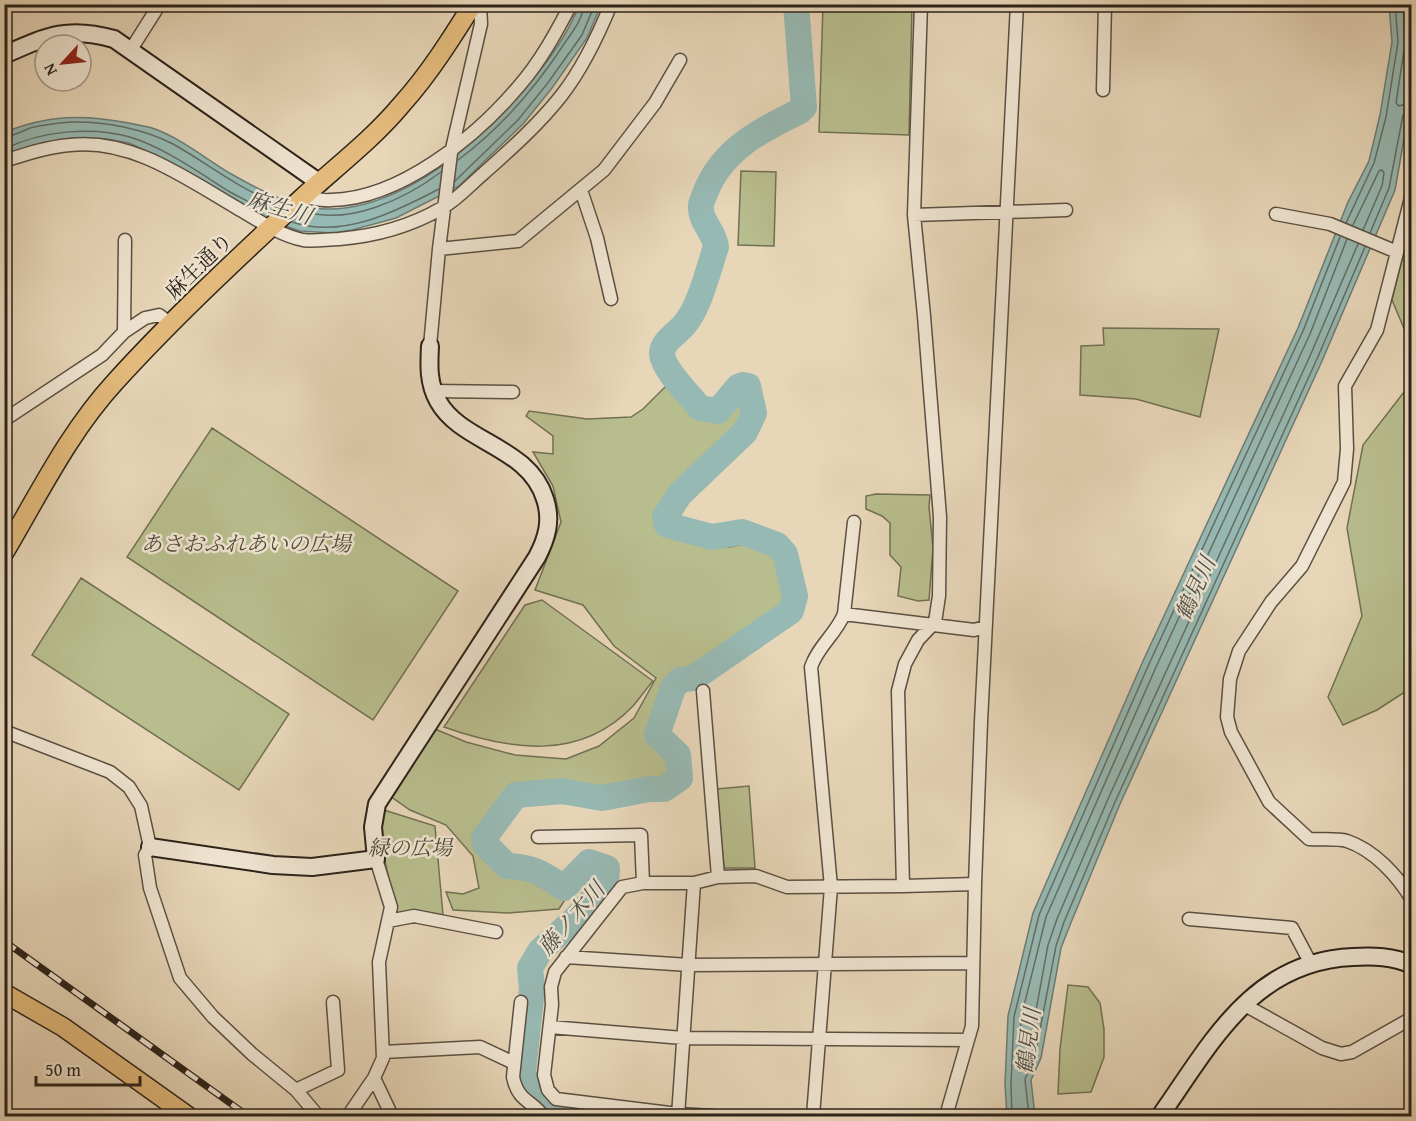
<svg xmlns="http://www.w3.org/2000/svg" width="1416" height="1121" font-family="'Gentium Book Plus','Noto Serif JP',serif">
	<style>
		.green { fill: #b8bd8d; stroke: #727054; stroke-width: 1.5 }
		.water { fill: #97b9b3; stroke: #6c7d76; stroke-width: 1.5 }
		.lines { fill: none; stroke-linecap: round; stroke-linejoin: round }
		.shore { stroke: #616e66; stroke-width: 1.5 }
		.river { stroke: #97b9b3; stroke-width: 26 }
		.street-casing { stroke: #5a5042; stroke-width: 15 }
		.secondary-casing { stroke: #2b231a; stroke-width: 20 }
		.primary-casing { stroke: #2b231a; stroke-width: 21 }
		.street { stroke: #efe4d1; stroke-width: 12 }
		.secondary { stroke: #efe4d1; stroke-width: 16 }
		.primary { stroke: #e4bb7c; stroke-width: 18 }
		.rail-casing { stroke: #2b231a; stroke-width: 7 }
		.rail { stroke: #efe4d1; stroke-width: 4.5; stroke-dasharray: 14; stroke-linecap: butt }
		.labels { text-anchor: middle; stroke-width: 5; stroke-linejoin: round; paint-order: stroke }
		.street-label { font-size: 21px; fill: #2b231a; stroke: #efe4d1 }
		.park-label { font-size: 21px; font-style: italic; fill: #4e4a37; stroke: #efe4d1 }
		.water-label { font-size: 22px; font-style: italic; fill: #4b5048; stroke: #efe4d1 }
	</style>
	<rect width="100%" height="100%" fill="#e7d6b8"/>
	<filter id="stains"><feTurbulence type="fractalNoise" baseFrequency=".00333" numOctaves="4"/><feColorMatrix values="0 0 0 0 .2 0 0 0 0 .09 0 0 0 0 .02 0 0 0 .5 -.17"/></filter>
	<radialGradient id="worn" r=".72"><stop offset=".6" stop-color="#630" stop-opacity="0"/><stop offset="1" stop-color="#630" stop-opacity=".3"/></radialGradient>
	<path class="green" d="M823,5H912L909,135L819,132Z
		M741,171L776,172L774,246L738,245Z
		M1411,223V688L1377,710L1343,725L1328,697L1362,616L1347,528L1363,445L1411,383L1405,331L1392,300Z
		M1103,328L1219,329L1200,417L1136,399L1080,395L1081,346L1104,345Z
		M668,384L691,411L709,419L727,413L734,399L741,392C757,417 743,439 715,444C716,492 665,487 657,513C656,517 657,523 657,528L671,537L693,544L729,547L749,543L769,549L778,555L786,576L789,607L774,629L754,645L714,660L704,661L697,673L677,675L672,696L656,740L672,753L674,772L660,780L626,785L603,791L573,787H560L515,795L486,834L476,838L499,868L566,898L559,909L507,913L453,910L446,892L463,894L479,888L473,856L446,825L410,810L390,796L435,729L466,742L515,755L566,759L599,746L634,718L656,678L614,646L583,605L535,590L561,522L553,486L533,452L553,454V436L526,416L529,411L587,419L631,417L643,409Z
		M212,428L458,591L373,720L127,557Z
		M876,494L930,495L929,507L933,548L929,600L918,601L898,596L901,567L890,555V523L882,516L866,509V496Z
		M81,578L289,714L239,790L32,655Z
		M542,600L653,681C646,689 640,698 633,706C580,762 509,750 444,727L525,605Z
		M749,786L755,868H724L717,789Z
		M384,810L435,826L443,915L415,910L396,915L380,836V824Z
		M1068,985L1088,987L1100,1003L1104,1029V1057L1091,1092L1058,1094L1060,1049Z"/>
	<path class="water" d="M579,5H601L587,38L552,88L523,124L459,186L396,218L352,230L333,233L300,231L268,220L165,160L129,143L107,139L72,138L33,145L5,156V132C48,115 83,114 129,123C137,125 147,126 155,129C184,140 207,160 233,175C256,188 286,204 313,208C374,216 439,174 481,133C519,96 560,55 579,5Z
		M1389,5H1411V99L1395,190L1322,361L1120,804L1070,925L1061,948L1041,1058L1031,1080L1035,1116H1007L1005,1084L1008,1016L1033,913L1143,661L1298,328L1348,202L1369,161L1380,115L1392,42Z"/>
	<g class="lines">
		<path class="shore" d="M1403,4L1405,43L1396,103L1399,106L1412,102
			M4,137C14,136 22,131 30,128C42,125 58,123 71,122C104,121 144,129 173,144C209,164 241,191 280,204
			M4,149C41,131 91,126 130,137C165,148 198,172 230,192C243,199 257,206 270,214
			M458,160C501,128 537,86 566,41C574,30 583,18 584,4
			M455,181L518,120L547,84L582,35L595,4
			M303,211C349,226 405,199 441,172
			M292,222C342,239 395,212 439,189
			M1346,223L1374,163L1386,117L1398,42L1395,4
			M1353,225L1379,171L1382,170L1384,173L1382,186L1363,230
			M1370,233L1389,188L1403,115L1406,111L1412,110
			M1347,239L1310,334L1156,667L1046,917L1021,1018L1020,1058L1021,1061L1025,1060L1028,1054L1048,945L1057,919L1108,799L1310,356L1358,244
			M1012,1116L1011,1084L1014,1017L1039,915L1149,664L1303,331L1340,237
			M1029,1116L1025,1079L1035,1056L1056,946L1064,922L1115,802L1317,359L1365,247"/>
		<path class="river" d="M556,1116L551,1107L535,1096L528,1086L523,1072L532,989L530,968L540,951L576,918L606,884L607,868L589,862L564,888C542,873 534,867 507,866L485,844L484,838L516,795L562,791L602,798L649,789H664L680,778L678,755L657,735L673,688L680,680L694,678L791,611L795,596L785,554L777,545L742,532L712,537L667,525L665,517L680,494L745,432L754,413L748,386L743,385L738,387L718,411L700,408C690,396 663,369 662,354C662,341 677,334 684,325C700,307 708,270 716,247C715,233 701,222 701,209C700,202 704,197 706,191C723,149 761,130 800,111L804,107L796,4"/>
		<defs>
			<path id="street" d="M130,51L156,10V4
				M1103,90L1105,4
				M4,161C26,154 47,147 70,145C132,138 187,179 237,208C258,220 279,235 303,240C314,242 328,239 339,239C375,236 411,226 442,208C458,199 471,184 484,173C511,149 539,124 561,96C583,68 598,36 611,4
				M581,190L597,238L611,299
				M1412,194L1377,330L1345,386L1347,449L1344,482L1302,566L1271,602L1239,651L1230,679L1227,717L1231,732L1269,802L1309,839C1321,840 1336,838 1347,841C1374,850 1398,876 1412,900
				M304,197C312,198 322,201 331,200C400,199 476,137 519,86C540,62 556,33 571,4
				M1276,214L1330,224L1397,252
				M914,215L1066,210
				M439,249L518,241L604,170L655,103L680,60
				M124,332L125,240
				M430,346L439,249L451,153L481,24L480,4
				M434,391L513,392
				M4,420L102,355L124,332L145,318L159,315L171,324
				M844,614L974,630L985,627
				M703,691L718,877
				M4,731L110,772L129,787L141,806L150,847L145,855L150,888L180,978L213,1017L252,1054L296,1090L318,1116
				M538,837L641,835L643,883
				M903,886L898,691L905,664L918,640L935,622L939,596L940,517L924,316L914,215L921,4
				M1189,919L1292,928L1311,964
				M388,921L414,916L496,932
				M566,957L689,965L973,963
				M521,1002L513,1077C518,1102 532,1100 543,1116
				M1243,1004L1322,1048L1341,1054L1352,1052L1412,1018
				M550,1027L683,1038L968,1040
				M383,1052L480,1047L514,1063
				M374,1078L392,1116
				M296,1090L338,1070L333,1002
				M348,1116L374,1078L383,1058L379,962L391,907L376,859
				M678,1116L694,883
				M713,1116L678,1114L556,1099L548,1090L544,1075L552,1005L551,987L555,972L622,887L643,883H694L718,877L756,876L787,887L903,886L975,884
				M813,1116L831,887L811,667C818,646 836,634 844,614L854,522
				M946,1116L972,1026L975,884L981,722L1017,4"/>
			<path id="secondary" d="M4,55C47,36 67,26 114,39L320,183
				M150,847L273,865L312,867L376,859L373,827L377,804L537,557C547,538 552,520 545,499C529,446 461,443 438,401C428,383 429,365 430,346
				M1160,1116C1211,1044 1252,961 1353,957C1373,956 1393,956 1412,965"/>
			<path id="primary" d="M4,553C39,494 69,432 115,382C174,317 239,257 303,197C336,167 373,139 402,104C429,74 451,39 473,4
				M4,993L63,1027L188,1116"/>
		</defs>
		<use href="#street" class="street-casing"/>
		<use href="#secondary" class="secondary-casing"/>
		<use href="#primary" class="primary-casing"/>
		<use href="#street" class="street"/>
		<use href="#secondary" class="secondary"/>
		<use href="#primary" class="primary"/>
		<defs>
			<path id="rail" d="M4,941L248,1116"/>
		</defs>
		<use href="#rail" class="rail-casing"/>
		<use href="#rail" class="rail"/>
	</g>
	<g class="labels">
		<g class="street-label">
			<text transform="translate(199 266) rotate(-44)" y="7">麻生通り</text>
		</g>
		<g class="park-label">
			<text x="246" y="551">あさおふれあいの広場</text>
			<text x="410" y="855">緑の広場</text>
		</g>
		<g class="water-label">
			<text transform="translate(280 207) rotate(17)" y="8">麻生川</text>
			<text transform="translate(1195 588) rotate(-66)" y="8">鶴見川</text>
			<text transform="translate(571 918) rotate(-49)" y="8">藤ノ木川</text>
			<text transform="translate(1028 1041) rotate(-83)" y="8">鶴見川</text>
		</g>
	</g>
	<rect width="1416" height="1121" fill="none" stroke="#e7d6b8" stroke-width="24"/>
	<rect x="6" y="6" width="1404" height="1109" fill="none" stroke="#2b231a" stroke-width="3"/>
	<rect x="12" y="12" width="1392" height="1097" fill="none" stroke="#2b231a" stroke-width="1.5"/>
	<g transform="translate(63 63) rotate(243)"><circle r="28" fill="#efe4d1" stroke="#a19788" stroke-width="1.5"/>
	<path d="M0-4.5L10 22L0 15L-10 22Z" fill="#8f2418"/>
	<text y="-9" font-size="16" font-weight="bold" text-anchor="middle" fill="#2b231a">N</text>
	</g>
	<path d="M36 1076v9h104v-9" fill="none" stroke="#2b231a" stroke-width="3"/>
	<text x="45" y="1076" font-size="18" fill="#2b231a" stroke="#efe4d1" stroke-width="4.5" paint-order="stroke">50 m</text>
	<rect width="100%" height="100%" filter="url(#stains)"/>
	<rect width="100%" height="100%" fill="url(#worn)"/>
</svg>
